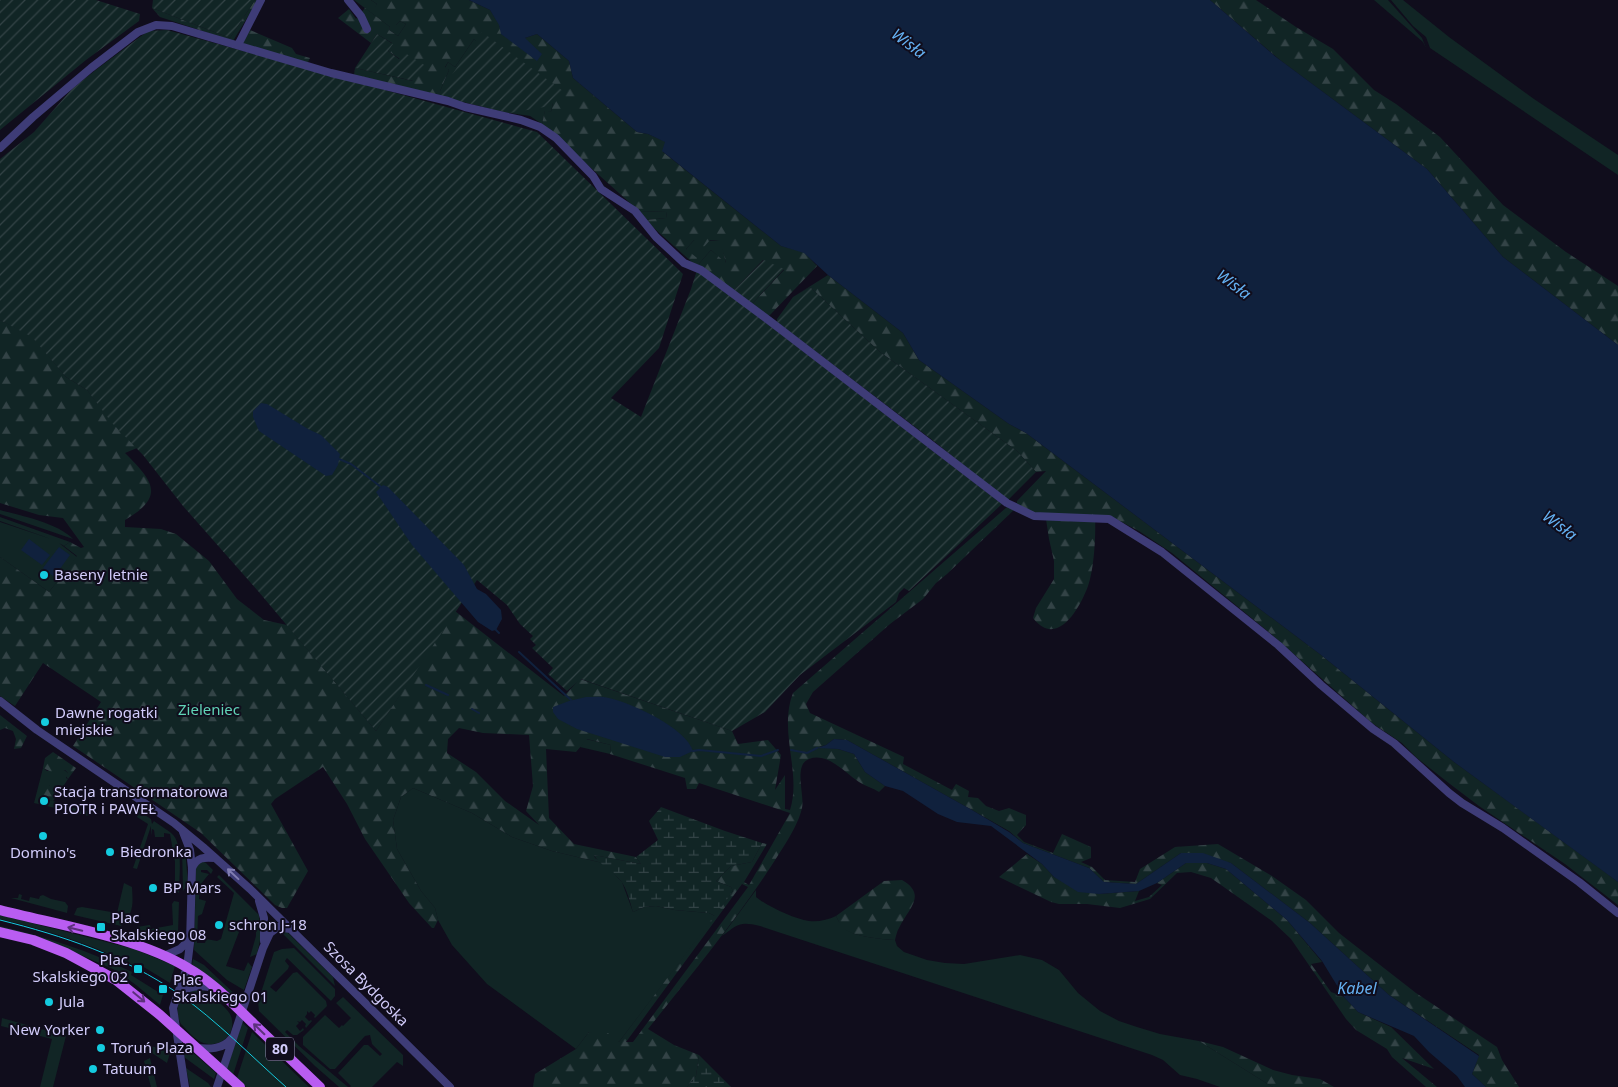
<svg xmlns="http://www.w3.org/2000/svg" width="1618" height="1087" font-family="'Noto Sans',sans-serif">
	<style>
		.grass { fill: #112525 }
		.forest { fill: url(#forest-firs); fill-rule: evenodd }
		.wetland { fill: url(#wetland-marsh) }
		.garden { fill: url(#garden-furrows) }
		.water { fill: #10213d }
		.lines { fill: none; stroke-linecap: round; stroke-linejoin: round }
		.stream { stroke: #10213d; stroke-width: 2 }
		.minor { stroke: #3e3c77; stroke-width: 8 }
		.major { stroke: #b95df1; stroke-width: 10 }
		.tram { stroke: #14cbdf; stroke-width: 1 }
		.oneway { stroke: #817db2 }
		.oneway2 { stroke: #5c317c }
		.poi-dot { fill: #14cbdf; stroke: #100d1c; stroke-width: 2 }
		.labels { text-anchor: middle; stroke-width: 4; stroke-linejoin: round; paint-order: stroke }
		.shield { fill: #100d1c; stroke: #9893b8; stroke-width: 1 }
		.shield-label { font-size: 14px; font-weight: bold; fill: #d2ccfb }
		.poi-label { font-size: 15px; fill: #d2ccfb; stroke: #100d1c; text-anchor: start }
		.park-label { font-size: 15px; fill: #60d3b6; stroke: #100d1c }
		.street-label { font-size: 15px; fill: #d2ccfb; stroke: #100d1c }
		.water-label { font-size: 16px; font-style: italic; fill: #64b0f1; stroke: #100d1c }
	</style>
	<defs>
		<pattern id="forest-firs" width="22" height="20" patternUnits="userSpaceOnUse" patternTransform="scale(1.25)"><rect width="22" height="20" fill="#112525"/><path d="M5 1l3.5 6h-7zM16 11l3.5 6h-7z" fill="#334346"/></pattern>
		<pattern id="wetland-marsh" width="20" height="14" patternUnits="userSpaceOnUse" patternTransform="scale(1.25)"><rect width="20" height="14" fill="#112525"/><path d="M1 5h8M5 5V1M11 12h8M15 12V8" fill="none" stroke="#334346"/></pattern>
		<pattern id="garden-furrows" width="10" height="10" patternUnits="userSpaceOnUse" patternTransform="scale(1.25)"><rect width="10" height="10" fill="#112525"/><path d="M-1 1l2-2M0 10L10 0M9 11l2-2" fill="none" stroke="#334346"/></pattern>
	</defs>
	<rect width="100%" height="100%" fill="#100d1c"/>
	<path class="grass" d="M354,0H371L377,4L374,10L396,25L400,21L406,24L398,36L389,30L390,27Z
		M1374,0H1388L1422,38L1426,48L1423,42Z
		M1391,0H1403L1449,37L1534,99L1618,155V175L1430,48L1426,37L1413,26Z
		M474,39L492,53L446,93L440,91L449,70L445,68L448,62L455,67Z
		M500,84L553,103L551,112L545,111L542,124L530,116L503,112Z
		M639,211L667,212L666,218L645,220Z
		M694,240L721,241L726,264L711,250L698,265L694,264L686,249Z
		M0,510C22,516 58,523 73,539L0,514Z
		M0,517L70,542L64,546L59,543L77,557L49,592L0,557V522L51,539L0,521Z
		M586,739L611,745L610,754L580,747Z
		M43,768L47,771L64,770L68,773L66,778L68,779L57,796L49,791L50,786L41,782V797L86,812L87,810L91,812L89,816L34,803Z
		M413,788L472,813L512,837L552,851L603,863L622,882L633,912L644,907L656,906L675,910L709,913L715,916L619,1042L589,1032L576,1049L487,984L452,945L438,920L435,908L421,891L397,849L393,820L401,797Z
		M139,811L151,819L152,824L154,821C160,826 169,830 174,836C183,848 179,878 179,893L175,890V862L170,834L164,833V837H155L154,830L152,829L151,836V826L137,869L133,868L148,824L137,817Z
		M182,848H185L188,884L183,891Z
		M202,861L206,863L213,870L211,874L207,870H201V872L209,874L200,885L199,899L206,901L202,914L198,916L197,943H205L206,939L217,941L221,939L234,893L217,877L219,875L259,915L261,936L257,954L250,957L256,936V928L242,924L226,966L244,971L248,962L252,967L244,990L227,980L194,950L196,870V866Z
		M124,883L132,887C133,905 134,912 121,926L74,915L77,908L82,907L117,913Z
		M756,890V897C767,906 794,919 809,921C818,922 828,920 836,916C838,919 839,923 842,926C851,937 881,939 895,940L897,946L904,952L927,960L945,963L964,964L1020,955L1042,960L1059,970L1078,993L1100,1011L1119,1021L1137,1027L1160,1034L1199,1041L1273,1087H1220L1197,1079L1180,1075L1163,1060L1152,1055L760,926C740,921 738,924 722,936Z
		M19,894L22,895L21,899L29,901L30,897L39,899L40,896L43,895L51,899L65,902L68,906L67,913L11,898H18Z
		M174,901L179,902L178,933L173,943L135,931L137,927L149,925H150L151,929L173,925L172,904Z
		M0,915L134,949L175,966L170,983L137,963L135,966C89,943 49,931 0,919Z
		M0,926C46,937 90,951 132,972L131,975L163,995L160,1005L136,985L115,970L51,942L0,927Z
		M279,930L286,931L333,977L335,986Z
		M294,948L335,989V996L331,1001L287,958L285,961L289,966L288,969L270,987L276,992L293,973L297,972L326,1001L327,1006L315,1018L314,1017L315,1015L311,1011L309,1013L307,1011V1014L305,1017L309,1021L311,1020L312,1021L306,1028L305,1026L306,1024L302,1020L300,1022L297,1021L299,1023L296,1026L300,1031L303,1028L304,1030L297,1035H293L287,1030L285,1032L299,1046L348,1087H339L315,1066L259,1011L258,1002L274,952L282,949Z
		M193,959L204,965L241,1000L240,1004L219,984L192,965Z
		M195,990C206,990 211,995 219,1002C224,1007 231,1012 232,1020C235,1038 216,1049 201,1042C193,1038 187,1030 181,1024C173,1009 179,994 195,990Z
		M343,997L403,1055V1066L397,1062L372,1087H350L351,1086L338,1073L364,1045H368L380,1056L382,1054L372,1044L370,1035L365,1036L335,1069H330L303,1045V1037L325,1015L339,1028L342,1025L343,1026L351,1018L336,1003Z
		M2,1018L66,1036L53,1087H40L52,1039L1,1026Z
		M242,1022L248,1028L233,1075L227,1069Z
		M252,1032L309,1087H246L237,1078Z
		M182,1043L216,1073L214,1079L184,1057Z
		M149,1046L160,1048L170,1053L167,1063L152,1053Z
		M150,1058L157,1087H151L144,1061Z
		M186,1068L208,1083L211,1087H190Z"/>
	<path class="forest" d="M255,0H258L233,41L160,17L152,8L230,38Z
		M371,0H469L490,10L500,25L499,27L525,38L537,34L569,61L573,78L637,132L648,134L666,142L663,152L781,246L804,252L817,266L769,316L751,305L784,270L763,260L734,290L698,265L711,250L726,263L720,241L710,240L703,248L694,240L686,249L697,258L694,264L645,220L666,218L667,212L639,211L542,124L545,110L551,112L553,103L543,100L506,98L503,112L469,103L492,53L474,39L455,67L448,62L445,67L449,70L440,91L446,93L464,91L462,102L354,75L355,68L413,81L400,59L388,51L392,43L377,34L371,43L338,18L349,9L356,19L365,8L390,27L389,30L398,36L406,24L400,21L395,26L373,10L377,4Z
		M1210,0H1256L1296,27L1333,49L1374,90L1396,104L1440,137L1503,205L1566,252L1618,286V345L1503,257L1427,169L1280,60Z
		M250,30L292,48L296,54L310,58L307,64L241,43Z
		M828,275L903,333L919,360L1009,424L1026,433L1321,655L1454,762L1606,873L1618,882V905L1565,864L1479,806L1450,784L1417,758L1402,743L1372,723L1270,633L1172,553L1139,531L1116,519L1095,517C1096,536 1094,569 1088,586C1080,608 1057,649 1033,618L1036,608L1054,579V561L1049,539L1046,519L1017,507L947,574L936,583L923,599L890,624L813,692L806,704L810,713L904,757L903,764L952,790L956,784L969,791L968,797L978,798L986,806L999,811L1009,808L1026,815V825L1017,835L1024,842L1053,853L1062,834L1091,847V858L1081,862L1092,867L1105,880L1135,882L1140,869L1175,847L1218,844L1272,876L1306,900L1339,933L1416,993L1497,1047L1502,1060L1519,1087H1486L1472,1074L1479,1055L1389,995L1310,923L1231,863L1181,853L1136,884L1104,882L1089,868L1023,843L1009,831L972,810L847,740L834,739L826,745L819,747L838,749L854,754L865,772L885,786L879,792C873,788 865,786 859,782C845,773 828,752 809,759C793,765 805,795 802,808C799,821 791,835 784,846C744,911 695,970 648,1029L674,1045L699,1055L696,1076L687,1087H533L535,1074L576,1049L589,1032L608,1033L619,1042L733,891L731,887L716,881L731,866L752,862L762,843L767,844L744,882L749,885L790,813L699,783L696,789H687L685,778L610,754L611,745L587,739L576,752L546,749L549,818L574,844L636,857L641,864L594,855L595,858L603,863L552,851L512,837L472,813L413,788L401,797L393,820L397,849L421,891L435,908L438,920L434,928H432L409,903L365,839L347,804L323,767L275,799L271,804L308,871L287,908H282L275,905L201,833L73,746L101,702L43,663L15,706L0,696V557L49,592L77,556L64,546L70,542L81,548L84,547L63,518L39,515L0,503V320L32,336L66,377L87,390L110,419L137,448L125,453C153,481 166,496 125,520V527L161,529L176,534L209,561L237,599L264,620L287,625L376,731L455,611L564,696L580,679L732,731L738,744L768,740L781,755L775,790L785,775V809L790,810C802,773 778,731 793,693L1007,507H1017V501L1046,471L1036,472L1017,451L880,352L810,287L793,297ZM459,728L483,733L529,735L533,786L526,811L539,825L505,801L476,772L447,753L448,739ZM742,884L748,887L633,1042H626Z
		M0,715L27,736L21,748L14,749L16,739L13,731L5,728L0,730Z
		M53,752L76,768L68,779L65,775L68,773L65,770L56,774L43,768L45,758Z
		M45,781L50,786H57L55,789H49L57,796L53,801L41,797L39,795L41,782Z
		M1027,854L1042,864L1054,877L1099,894L1139,891L1135,901L1149,897L1162,885L1157,883L1186,863H1207L1226,869L1287,920L1322,962L1311,964L1331,992L1344,997L1358,1012L1391,1027L1434,1069L1402,1058L1437,1087H1426L1392,1057L1387,1049L1356,1030L1346,1019L1291,939L1272,921L1211,878L1191,872L1177,873L1150,899L1120,908L1087,904H1059L1051,902L999,877Z
		M902,880C928,895 908,909 899,928C897,931 896,936 895,940C882,939 850,937 841,926C839,923 838,919 836,916L884,881Z
		M1199,1041L1223,1047L1273,1070L1292,1075L1320,1079L1334,1087H1273Z"/>
	<path class="wetland" d="M661,807L725,831L762,843L752,862L731,866L716,881L731,887L733,891L715,916L709,913L675,910L656,906L644,907L633,912C630,902 627,889 621,881C614,873 597,862 594,855L641,864L636,857L658,840L649,821Z
		M699,1055L731,1087H687L696,1076Z"/>
	<path class="garden" d="M0,0H96L140,14L139,21L86,60L0,130Z
		M153,0H255L230,38L152,8Z
		M167,30L537,132L683,274L659,348L611,398L641,417L691,289L697,270L1002,504L909,591L904,588L899,593L896,602L800,675L765,712L732,731L581,679L567,691L548,674L553,668L532,648L536,645L530,639L533,636L520,624L507,605L477,580L376,731L258,591L183,506L143,455L112,423L87,390L66,377L32,337L0,320V159L34,132L72,89L97,69L148,31Z
		M482,32L563,91L550,106L510,113L437,96Z
		M377,34L393,44L388,51L399,59L405,53L426,66L414,81L355,68Z
		M764,260L784,269L751,305L734,290Z
		M810,287L880,352L1017,451L1036,472L1007,501L935,442L777,322V319L793,297Z"/>
	<path class="water" d="M469,0H1210L1276,57L1427,169L1503,257L1618,345V882L1454,762L1321,655L1026,433L1009,424L919,360L903,333L828,275L804,253L781,246L662,151L665,142L648,134L637,132L573,78L569,61L537,34L525,38L542,54L537,61L501,34L499,25L490,10Z
		M261,403L267,404L308,429L321,435L340,454L338,465L332,475L326,476L259,431L253,417V411Z
		M383,485L388,487L464,565L477,589L486,594L501,610L502,619L496,630L492,631L478,622L412,545L376,492Z
		M29,539L50,555L42,565L21,550Z
		M59,547L70,555L54,577L43,568Z
		M586,697C593,697 602,696 609,698C632,703 686,728 693,751L680,757H665L577,729L558,719L553,712V707L569,701Z
		M834,739L847,740L972,810L1009,832L1023,843L1089,868L1104,882L1136,884L1181,853H1203L1231,863L1310,923L1389,995L1479,1056L1472,1074L1486,1087H1465L1457,1076L1429,1052L1414,1036L1358,1012L1344,997L1322,961L1287,920L1226,869L1207,863H1186L1157,883L1139,891L1099,894L1078,892L1054,877L1042,864L991,826L957,822L938,814L903,791L885,786L865,772L854,754L838,749L817,748L826,745Z"/>
	<g class="lines">
		<path class="stream" d="M339,459L351,464L381,487
			M496,630L499,633
			M519,652L571,700
			M426,685L448,695
			M472,709L479,713
			M791,750L807,753L817,748
			M693,751L699,750L761,756L778,750"/>
		<path class="minor" d="M348,0L361,16L367,29
			M238,45L261,0
			M0,148L33,117L91,68L138,32L156,25L172,26L331,73L448,101L465,107L521,120L540,127L556,138L593,176L601,189L635,211L656,237L684,263L701,270L771,322L1007,503L1034,516L1109,519L1162,552L1278,645L1321,685L1373,729L1394,743L1449,793L1462,803L1503,828L1579,882L1618,913
			M0,701L37,730L174,823L203,847L250,889L450,1087
			M183,832L190,850L192,868L190,943L187,967L173,1008L185,1087
			M192,868C197,857 204,857 215,858
			M259,901L264,918V941
			M164,956L180,949L191,938
			M177,997C188,983 201,986 216,988
			M195,1048C209,1049 223,1050 232,1038
			M217,1087L263,948L270,933L278,927L290,929"/>
		<path class="major" d="M0,910C58,925 137,937 188,968C213,982 233,1004 254,1024C276,1045 298,1066 320,1087
			M0,932L33,940L66,953L116,980L160,1015L240,1087"/>
		<path class="tram" d="M0,920C64,936 124,956 179,994C217,1021 251,1056 286,1087"/>
	</g>
	<defs><path id="oneway-shaft" d="M-6 0H5M1.5-3L5.5 0L1.5 3" fill="none" stroke-width="1.6" stroke-linecap="round" stroke-linejoin="round" transform="scale(1.25)"/></defs>
	<use class="oneway" href="#oneway-shaft" transform="translate(233 874) rotate(-137)"/>
	<g class="oneway2">
		<use href="#oneway-shaft" transform="translate(75 929) rotate(-166)"/>
		<use href="#oneway-shaft" transform="translate(139 997) rotate(40)"/>
		<use href="#oneway-shaft" transform="translate(259 1029) rotate(-136)"/>
	</g>
	<g class="poi-dot">
		<circle cx="44" cy="575" r="5"/>
		<circle cx="45" cy="722" r="5"/>
		<circle cx="44" cy="801" r="5"/>
		<circle cx="43" cy="836" r="5"/>
		<circle cx="110" cy="852" r="5"/>
		<circle cx="153" cy="888" r="5"/>
		<circle cx="219" cy="925" r="5"/>
		<rect x="96" y="922" width="10" height="10" rx="2.5"/>
		<rect x="133" y="964" width="10" height="10" rx="2.5"/>
		<rect x="158" y="984" width="10" height="10" rx="2.5"/>
		<circle cx="49" cy="1002" r="5"/>
		<circle cx="100" cy="1030" r="5"/>
		<circle cx="101" cy="1048" r="5"/>
		<circle cx="93" cy="1069" r="5"/>
	</g>
	<g class="labels">
		<rect class="shield" x="266" y="1037.5" width="28" height="23" rx="4"/>
		<g class="shield-label">
			<text x="280" y="1054">80</text>
		</g>
		<g class="poi-label">
			<text x="54" y="580">Baseny letnie</text>
			<text x="55" y="718">Dawne rogatki<tspan x="55" dy="17">miejskie</tspan></text>
			<text x="54" y="797">Stacja transformatorowa<tspan x="54" dy="17">PIOTR i PAWEŁ</tspan></text>
			<text x="120" y="857">Biedronka</text>
			<text x="43" y="858" text-anchor="middle">Domino's</text>
			<text x="163" y="893">BP Mars</text>
			<text x="111" y="923">Plac<tspan x="111" dy="17">Skalskiego 08</tspan></text>
			<text x="229" y="930">schron J-18</text>
			<text x="128" y="965" text-anchor="end">Plac<tspan x="128" dy="17">Skalskiego 02</tspan></text>
			<text x="173" y="985">Plac<tspan x="173" dy="17">Skalskiego 01</tspan></text>
			<text x="59" y="1007">Jula</text>
			<text x="90" y="1035" text-anchor="end">New Yorker</text>
			<text x="111" y="1053">Toruń Plaza</text>
			<text x="103" y="1074">Tatuum</text>
		</g>
		<g class="park-label">
			<text x="209" y="715">Zieleniec</text>
		</g>
		<g class="street-label">
			<text transform="translate(366 984) rotate(45)" y="5">Szosa Bydgoska</text>
		</g>
		<g class="water-label">
			<text transform="translate(909 43) rotate(37)" y="6">Wisła</text>
			<text transform="translate(1234 284) rotate(37)" y="6">Wisła</text>
			<text transform="translate(1560 525) rotate(37)" y="6">Wisła</text>
			<text x="1357" y="994">Kabel</text>
		</g>
	</g>
</svg>
